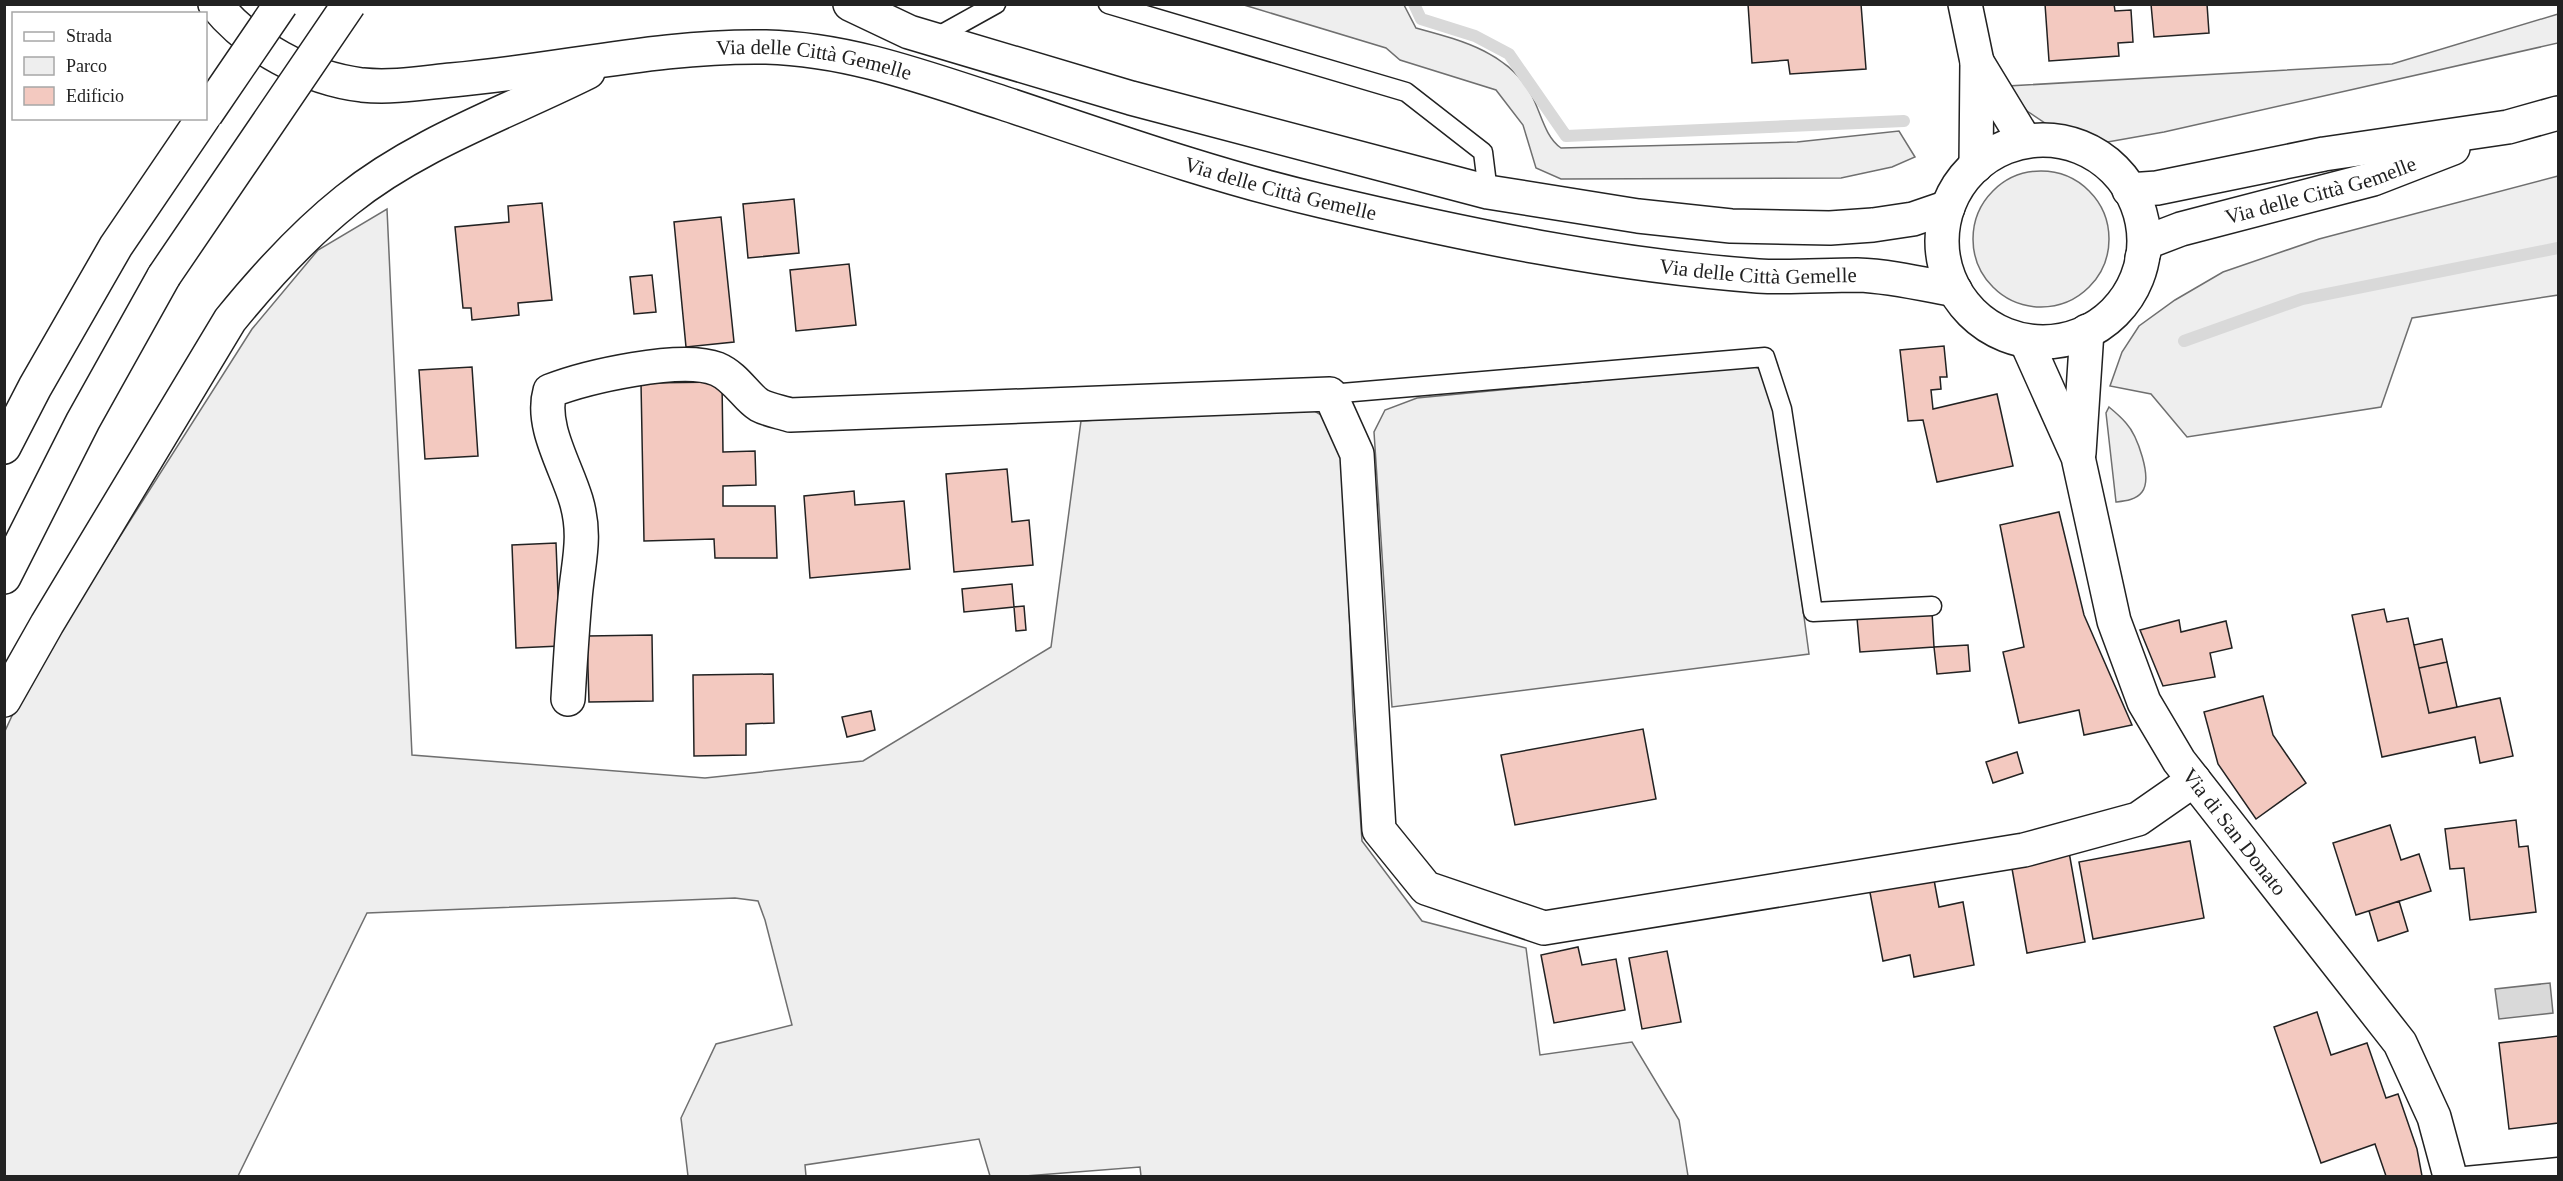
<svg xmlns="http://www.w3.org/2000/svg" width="2563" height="1181" font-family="'Times New Roman',serif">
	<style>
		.green { fill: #eee; stroke: #6f6f6f; stroke-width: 1.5 }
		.water { fill: #d9d9d9; stroke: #6f6f6f; stroke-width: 1.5 }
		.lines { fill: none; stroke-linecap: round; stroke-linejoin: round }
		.stream { stroke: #d9d9d9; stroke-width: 12 }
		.building { fill: #f3c9c0; stroke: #222; stroke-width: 1.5 }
		.lane-casing { stroke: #222; stroke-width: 21 }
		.street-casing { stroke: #222; stroke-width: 36 }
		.primary-casing { stroke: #222; stroke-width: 36 }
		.highway-casing { stroke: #222; stroke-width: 36 }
		.lane { stroke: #fff; stroke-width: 18 }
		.street { stroke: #fff; stroke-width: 33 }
		.primary { stroke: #fff; stroke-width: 33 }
		.highway { stroke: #fff; stroke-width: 33 }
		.highway-bridge-casing { stroke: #222; stroke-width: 36; stroke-linecap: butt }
		.highway-bridge { stroke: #fff; stroke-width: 33 }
		.labels { text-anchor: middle; stroke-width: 4.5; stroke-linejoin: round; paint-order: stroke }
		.street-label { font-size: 21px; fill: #222; stroke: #fff }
	</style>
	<rect width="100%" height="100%" fill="#fff"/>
	<path class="green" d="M1244,5H1404L1416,28C1460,40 1509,52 1532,96C1541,113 1545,137 1561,148L1797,142L1899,131L1915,157L1892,167L1841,178L1561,179L1536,168L1523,125L1496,90L1400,60L1386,48Z
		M2558,14V43L2164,132L2102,143L2063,135L2027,111L2008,86L2392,64Z
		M1973 239a68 68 0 1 1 136 0a68 68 0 1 1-136 0Z
		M2558,176V295L2412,318L2381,407L2187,437L2151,394L2110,386L2122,352L2139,326L2175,300L2223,272L2319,239Z
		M387,209L412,755L705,778L863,761L1051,647L1081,421L1306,406L1333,422L1344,469L1353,712L1362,841L1422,921L1526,948L1540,1055L1632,1042L1679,1120L1688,1176H1141L1140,1167L1025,1176H990L979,1139L805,1165L806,1176H688L681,1118L716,1044L792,1025L765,920L758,901L735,898L367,913L238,1176H5V731L28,681L252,329L318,250Z
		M1751,366L1761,369L1773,386L1809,654L1392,707L1374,432L1385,410L1417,398Z
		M2109,407C2115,412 2121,417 2126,423C2137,435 2153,478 2142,492C2136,500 2125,501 2116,502L2106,413Z"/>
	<path class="water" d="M2550,983L2553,1013L2499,1019L2495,989Z"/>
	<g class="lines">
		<path class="stream" d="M1414,4L1421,19L1475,36L1509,54L1566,136L1904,121
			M2184,341L2302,299L2558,248"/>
	</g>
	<path class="building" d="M1748,4H1861L1866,69L1790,74L1788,60L1752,63Z
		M2045,4H2114L2115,11L2131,10L2133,42L2118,43L2119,56L2049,61Z
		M2151,4H2207L2209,33L2154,37Z
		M794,199L799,253L748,258L743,204Z
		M542,203L552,300L518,303L519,315L472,320L471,308H463L455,227L509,222L508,206Z
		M721,217L734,342L686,347L674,222Z
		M849,264L856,325L796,331L790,270Z
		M652,275L656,312L634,314L630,277Z
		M1944,346L1947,377H1940L1941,389L1931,390L1933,409L1997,394L2013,466L1937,482L1923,420L1908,421L1900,350Z
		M472,367L478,456L425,459L419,370Z
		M722,382L723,452L755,451L756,485L723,486V506H775L777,558H715L714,539L644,541L641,383Z
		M1007,469L1012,522L1029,520L1033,565L954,572L946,474Z
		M854,491L855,505L904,501L910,569L810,578L804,496Z
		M2059,512L2084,615L2132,725L2084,735L2079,710L2019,723L2003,652L2024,647L2000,525Z
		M556,543L560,646L516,648L512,545Z
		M1012,584L1014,607L964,612L962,589Z
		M1024,606L1026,630L1016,631L1014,607Z
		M2384,609L2387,622L2408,618L2429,713L2500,698L2513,756L2480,763L2475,737L2382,757L2352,615Z
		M1932,612L1934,647L1860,652L1857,618Z
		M2179,620L2181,632L2226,621L2232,648L2210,653L2215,677L2163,686L2140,630Z
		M652,635L653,701L589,702L587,636Z
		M2442,639L2447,662L2419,668L2414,645Z
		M1968,645L1970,671L1937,674L1934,647Z
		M2447,662L2457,707L2429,713L2419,668Z
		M773,674L774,723L746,724V755L694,756L693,675Z
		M2263,696L2273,735L2306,783L2256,819L2218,764L2204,712Z
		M871,711L875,730L847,737L842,717Z
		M1643,729L1656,799L1515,825L1501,755Z
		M2017,752L2023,773L1993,783L1986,762Z
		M2516,820L2519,847L2528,846L2536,912L2470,920L2464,868L2450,869L2445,829Z
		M2390,825L2401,860L2419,854L2431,891L2356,915L2333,843Z
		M2190,841L2204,918L2093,939L2079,862Z
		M2069,852L2085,942L2027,953L2011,863Z
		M1932,869L1939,907L1963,902L1974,965L1914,977L1910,955L1883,961L1868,882Z
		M2399,901L2408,931L2378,941L2369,911Z
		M1578,947L1582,965L1616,959L1625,1010L1554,1023L1541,955Z
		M1667,951L1681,1022L1642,1029L1629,958Z
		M2317,1012L2331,1055L2367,1043L2386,1098L2398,1094L2417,1149L2422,1176H2386L2375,1144L2321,1163L2274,1027Z
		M2558,1036V1123L2509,1129L2499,1043Z"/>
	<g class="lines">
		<defs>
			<path id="lane" d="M1108,4L1406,92L1483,152L1488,192
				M933,39L996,4
				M1330,394L1765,357L1782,409L1813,612L1932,606
				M2465,1176L2558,1167"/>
			<g id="street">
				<path d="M1965,4L1977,62L1976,166"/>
				<path d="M1977,62L2025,141"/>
				<path id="s1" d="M2026,341L2078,457L2114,621L2144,702L2179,761L2400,1043L2434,1117L2450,1176"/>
				<path d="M2079,453L2087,331"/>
				<path d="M568,699C570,666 572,632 575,599C578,562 587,537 576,500C566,466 540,426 550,391C586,377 681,355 717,369C736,377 746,397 759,405C768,410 781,412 790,415L1330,394L1357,454L1379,830L1426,888L1544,928L2024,850L2138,819L2194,780"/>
			</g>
			<g id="primary">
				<path id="s2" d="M215,4C250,47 306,78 362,85C392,88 422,83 452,80C557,71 661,45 766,47C848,49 926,78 1003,103C1108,138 1214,176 1322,201C1466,235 1611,265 1758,276C1791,278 1824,275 1857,275C1890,276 1923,284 1955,290"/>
				<path d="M850,4L909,32L1131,98L1488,192L1638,216L1731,226L1830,228L1873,225L1913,219L1948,207"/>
				<circle cx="2043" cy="241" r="101"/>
				<path d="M2129,190L2157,188L2324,154L2508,127L2558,113"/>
				<path id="s3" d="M2142,258L2147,242L2181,229L2373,179L2453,148"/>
				<path d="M4,700L47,624L230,320C265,277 303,235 347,200C418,143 508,112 588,72"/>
			</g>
			<path id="highway" d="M4,447L35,387L116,246L203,118
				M4,577L83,421L164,276"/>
		</defs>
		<use href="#lane" class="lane-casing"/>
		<use href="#street" class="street-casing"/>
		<use href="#primary" class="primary-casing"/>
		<use href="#highway" class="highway-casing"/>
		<use href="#lane" class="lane"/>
		<use href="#street" class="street"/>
		<use href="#primary" class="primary"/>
		<use href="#highway" class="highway"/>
		<defs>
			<path id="highway-bridge" d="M206,114L281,4
				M164,276L349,4"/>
		</defs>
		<use href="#highway-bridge" class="highway-bridge-casing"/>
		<use href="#highway-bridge" class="highway-bridge"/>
	</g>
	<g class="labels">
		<g class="street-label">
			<text dy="7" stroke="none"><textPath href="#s2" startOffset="627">Via delle Città Gemelle</textPath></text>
			<text dy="7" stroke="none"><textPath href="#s2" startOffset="1113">Via delle Città Gemelle</textPath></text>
			<text dy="7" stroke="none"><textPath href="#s3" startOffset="198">Via delle Città Gemelle</textPath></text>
			<text dy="7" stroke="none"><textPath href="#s2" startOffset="1599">Via delle Città Gemelle</textPath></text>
			<text dy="7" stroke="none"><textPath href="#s1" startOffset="540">Via di San Donato</textPath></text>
		</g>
	</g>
	<rect width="2563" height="1181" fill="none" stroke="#222222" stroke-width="12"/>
	<rect x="12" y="12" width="195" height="108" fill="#ffffff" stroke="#a7a7a7" stroke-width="1.5"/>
	<rect x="24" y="32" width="30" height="9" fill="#ffffff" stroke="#a7a7a7" stroke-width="1.5"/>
	<text x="66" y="42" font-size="18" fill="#222222">Strada</text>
	<rect x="24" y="57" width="30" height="18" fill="#eeeeee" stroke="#a7a7a7" stroke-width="1.5"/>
	<text x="66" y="72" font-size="18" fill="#222222">Parco</text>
	<rect x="24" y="87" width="30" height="18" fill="#f3c9c0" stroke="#a7a7a7" stroke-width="1.5"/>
	<text x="66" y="102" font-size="18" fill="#222222">Edificio</text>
</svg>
